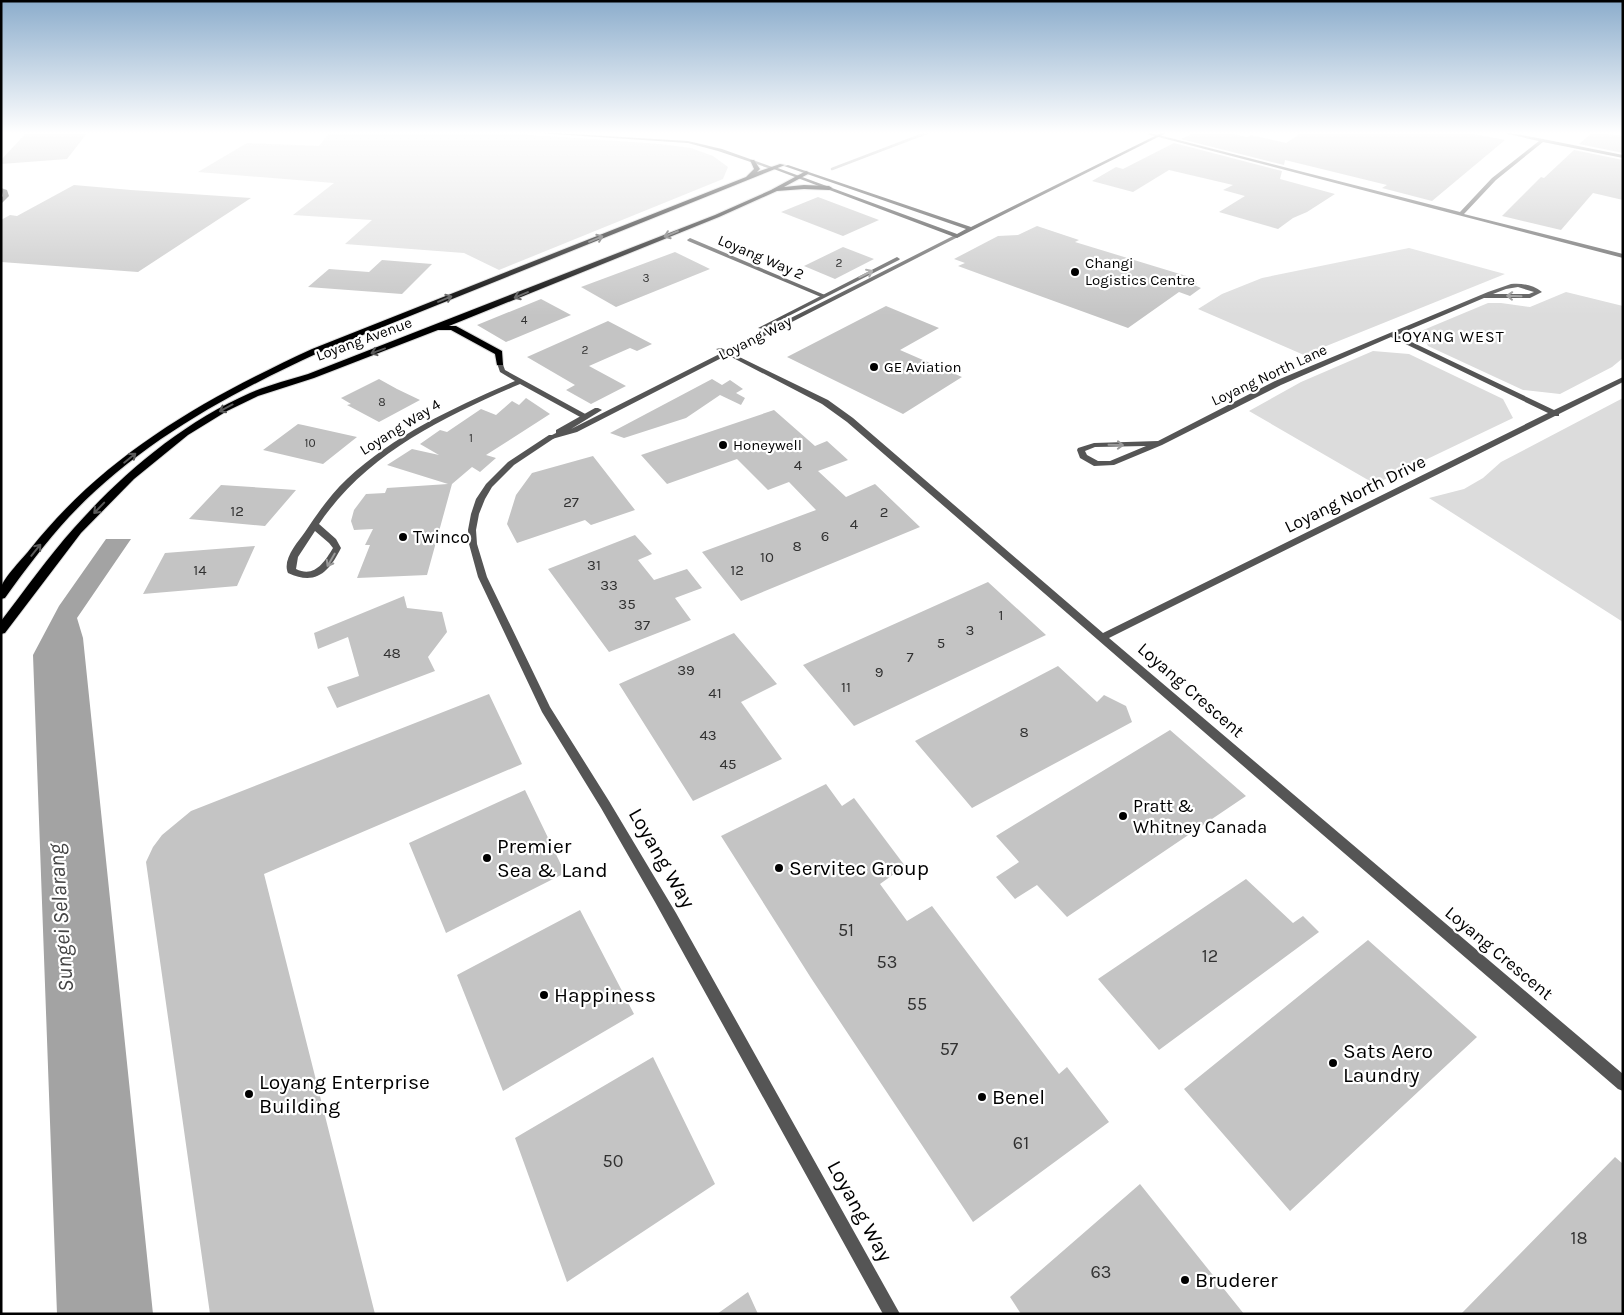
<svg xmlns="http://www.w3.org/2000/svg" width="1624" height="1315" font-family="Karla,sans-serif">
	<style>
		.green { fill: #dcdcdc }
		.water { fill: #a3a3a3 }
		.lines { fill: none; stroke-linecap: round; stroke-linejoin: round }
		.stream { stroke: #a3a3a3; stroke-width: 2.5 }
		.building { fill: #c4c4c4 }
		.primary-casing { stroke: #dbdbdb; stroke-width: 2 }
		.minor { fill: #555; fill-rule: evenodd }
		.tertiary { fill: #555; fill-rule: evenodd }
		.secondary { fill: #222; fill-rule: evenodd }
		.primary { fill: #000; fill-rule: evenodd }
		.oneway { stroke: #595959 }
		.oneway2 { stroke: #999 }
		.poi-dot { fill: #000; stroke: #fff; stroke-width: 2 }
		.labels { text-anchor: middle; stroke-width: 4.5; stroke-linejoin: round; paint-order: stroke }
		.far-number-label { font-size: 12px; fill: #313131 }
		.far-street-label { font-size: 15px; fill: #000; stroke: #fff }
		.far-poi-label { font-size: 15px; fill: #000; stroke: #fff; text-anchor: start }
		.number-label { font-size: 15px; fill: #313131 }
		.far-neighbourhood-label { font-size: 16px; letter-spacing: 1px; fill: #000; stroke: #fff }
		.street-label { font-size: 18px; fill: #000; stroke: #fff }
		.poi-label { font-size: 18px; fill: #000; stroke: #fff; text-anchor: start }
		.near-number-label { font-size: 18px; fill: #313131 }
		.near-poi-label { font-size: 21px; fill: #000; stroke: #fff; text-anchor: start }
		.near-street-label { font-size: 21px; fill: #000; stroke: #fff }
		.near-water-label { font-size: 22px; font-style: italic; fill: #444; stroke: #fff }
	</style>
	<rect width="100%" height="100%" fill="#fff"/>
	<path class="green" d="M330,132H492L660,144L691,148L713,156L728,167L723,179L499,270L464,253L345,244L372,220L293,215L334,183L198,172L247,143L319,146Z
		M1409,248L1505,274L1304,355L1198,309L1222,294L1262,278Z
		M1566,292L1623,306V358L1612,367L1560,394L1523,390L1428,346L1421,331L1488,303H1501L1530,307Z
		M1373,351L1409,354L1503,399L1513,418L1375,484L1249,411L1301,382Z
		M1623,398V622L1429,498L1464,489L1483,478L1501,462Z"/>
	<path class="water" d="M106,539H131L77,618L83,638L153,1314H57L33,655L59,606Z"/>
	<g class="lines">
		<path class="stream" d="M832,169L929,132"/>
	</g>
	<path class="building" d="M27,132H88L67,159L1,164V160Z
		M1196,132H1225L1247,137L1251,135L1286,143L1297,136L1298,132H1464L1505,140L1432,201L1382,188L1387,185L1285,160L1284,165L1181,139Z
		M1593,132L1623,136V153L1579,144Z
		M1174,143L1282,171L1280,179L1335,194L1307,212L1293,218L1278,229L1219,212L1245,196L1223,190L1233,185L1169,170L1133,192L1092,181L1116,167L1123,169Z
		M1574,150L1623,160V200L1593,193L1561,230L1502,216L1541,177L1544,178Z
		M74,185L131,190L251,198L138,272L1,262V220L10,215L17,216Z
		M818,197L879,220L843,236L781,212Z
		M1037,226L1079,240L1075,242L1193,278L1189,280L1197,283L1194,285L1201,288L1190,296L1179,292L1128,328L958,266L965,263L954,259L998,236L1018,235Z
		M843,247L874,259L835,279L804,266Z
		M675,252L710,269L616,307L581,287Z
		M382,260L432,264L402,294L308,287L329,269L369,272Z
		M541,299L571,315L506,342L477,325Z
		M886,306L939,328L900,350L962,377L903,414L787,357Z
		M608,321L652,344L637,351L630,348L589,366L626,386L591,404L566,390L575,385L527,357Z
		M379,379L397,389L420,400L379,422L347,405L351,404L341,398Z
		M712,379L722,385L730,380L743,389L736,393L745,398L741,405L720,395L686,418L624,438L610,433Z
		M526,398L550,414L486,455L496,458L480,472L472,467L452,484L427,575L357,578L370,545H365L373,529L354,530L351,521L354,510L366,494L385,493L387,488L448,484L387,465L412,449L439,455L420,444L440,430L447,432L481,409L496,415L512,401L519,405Z
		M774,410L815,446L827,441L848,460L818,471L846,497L875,484L920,527L741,601L702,552L816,510L789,482L768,490L737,459L667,484L641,455Z
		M298,424L303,425L357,437L323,464L263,450Z
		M593,456L635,510L591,525L585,520L517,543L507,524L516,495L532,473Z
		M221,485L296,490L265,526L189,519Z
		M635,535L652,554L638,560L654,580L687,569L702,588L675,598L691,620L609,652L548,569Z
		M255,546L237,586L143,594L165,553Z
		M988,582L1046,635L854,726L803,665Z
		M404,596L407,608L442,612L447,632L428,657L435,671L337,708L327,687L359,676L348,637L318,649L314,633Z
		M734,633L777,684L741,702L782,759L693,801L619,684Z
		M1058,666L1097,702L1104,695L1126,706L1132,722L972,808L915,741Z
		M489,694L522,764L264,874L375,1314H210L146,862L153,847L162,835L191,811Z
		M1170,730L1246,796L1067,917L1037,885L1015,899L996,877L1019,862L996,836Z
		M826,784L842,806L854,798L905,866L880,884L907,921L932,906L1059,1074L1067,1067L1109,1122L973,1222L811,978L721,836Z
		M525,790L565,873L446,933L409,843Z
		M1246,879L1293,923L1303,916L1319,932L1159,1050L1098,979Z
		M580,910L634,1014L503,1091L457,975Z
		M1368,940L1477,1037L1290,1211L1184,1089Z
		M653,1057L715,1184L567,1282L515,1138Z
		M1615,1157L1623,1164V1314H1461Z
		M1140,1184L1244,1314H1021L1010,1297Z
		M748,1292L758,1314H717Z"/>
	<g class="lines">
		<defs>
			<path id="primary" d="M750,160H754L760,169L757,172L780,164L785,165L318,353C227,395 139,443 69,517C46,542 25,570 5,598L1,599C1,596 1,591 1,588C3,578 24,557 31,548C106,454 204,399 312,349L746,177L754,169Z
				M806,171L808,172V174L784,187L804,185L829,186L832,188L829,190L804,189L777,191L719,217L449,326H456L502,351L503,365H497L495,354L451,330H438L314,378L258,396L227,411L188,435L134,479L81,533L5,633L1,634V621C25,590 48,557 74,528C123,473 182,423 250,393C268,385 289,380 308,374L715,215L771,190Z"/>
		</defs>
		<use href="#primary" class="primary-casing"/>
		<path class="minor" d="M1,132H6L1,135Z
			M1499,132H1505L1543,139L1623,155V158L1543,142L1496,180L1464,214L1623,254V258L1147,134L1151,133L1460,212L1492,178L1539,141Z
			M1,188L7,190L9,196L1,204V198L3,196Z
			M690,238L825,295L826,296L821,297L688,241L687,240Z
			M1511,284C1523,283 1533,285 1542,292L1530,298H1484L1397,335L1554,410L1623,377V382L1559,414V416H1555L1109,638L1623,1074V1091L1618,1089L1272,791L847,422L822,404L716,349L721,348L828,400L853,418L1103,633L1548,413L1391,337L1281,385L1162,445L1114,465L1094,466L1080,458L1077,450L1078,448L1094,443L1158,441L1275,381L1488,292ZM1518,287L1534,292L1529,294H1493L1506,289ZM1146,446L1110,461H1098L1087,455L1085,451L1095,447Z
			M498,362H502L505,370L589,416L588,418H582L520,384C444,417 367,453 319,524L336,539L341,548C329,572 316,586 288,573C282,560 297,543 305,532C317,514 330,495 347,479C395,434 455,407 515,381L500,372L497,363ZM315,531L329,543L333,548C324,563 314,578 296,569L298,557Z
			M549,435H555L556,437L514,465L492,487L485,499L479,514L476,530L477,544L487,577L550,707L609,801L676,913L900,1314H883L655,902L601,808L542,712L478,577L469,544L468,530L471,514L476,499L486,484L508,462Z"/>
		<path class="tertiary" d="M523,132H539L688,141L722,149L775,168L771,169L718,151L688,143Z
			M955,235L960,236L577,432L552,439L548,437L556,433V430L595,408H598L602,410L571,429Z
			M897,257L900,259L899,260L763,329L758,328Z"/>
		<path class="secondary" d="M1163,132H1168L957,238L771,168L775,167L957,234L966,229L784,166L788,165L971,227Z"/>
		<use href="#primary" class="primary"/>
	</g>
	<defs><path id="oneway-shaft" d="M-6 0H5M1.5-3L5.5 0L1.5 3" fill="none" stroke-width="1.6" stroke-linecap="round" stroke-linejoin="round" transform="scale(1.25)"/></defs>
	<g class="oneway">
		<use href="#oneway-shaft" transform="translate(671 234) rotate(158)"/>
		<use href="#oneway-shaft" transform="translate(596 239) rotate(-22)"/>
		<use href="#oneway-shaft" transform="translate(521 295) rotate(157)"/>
		<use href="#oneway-shaft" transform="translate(445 299) rotate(-22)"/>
		<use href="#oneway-shaft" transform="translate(378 351) rotate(160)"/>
		<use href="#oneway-shaft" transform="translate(226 408) rotate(152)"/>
		<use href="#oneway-shaft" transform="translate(130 458) rotate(-39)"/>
		<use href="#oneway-shaft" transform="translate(99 508) rotate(134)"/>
		<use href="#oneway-shaft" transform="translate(36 550) rotate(-51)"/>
	</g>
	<g class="oneway2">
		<use href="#oneway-shaft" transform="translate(866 274) rotate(-26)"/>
		<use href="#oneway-shaft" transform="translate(1514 296) rotate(-178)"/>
		<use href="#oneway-shaft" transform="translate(1116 445) rotate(1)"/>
		<use href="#oneway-shaft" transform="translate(331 560) rotate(120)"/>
	</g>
	<linearGradient id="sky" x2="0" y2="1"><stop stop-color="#8cadcc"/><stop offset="0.42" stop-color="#fff"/><stop offset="1" stop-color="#fff" stop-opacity="0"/></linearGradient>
	<rect width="1624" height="316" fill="url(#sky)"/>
	<g class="poi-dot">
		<circle cx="1075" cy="272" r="5"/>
		<circle cx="874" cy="367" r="5"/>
		<circle cx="723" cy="445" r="5"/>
		<circle cx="403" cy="537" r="5"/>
		<circle cx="1123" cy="816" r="5"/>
		<circle cx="487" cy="858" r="5"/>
		<circle cx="779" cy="868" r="5"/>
		<circle cx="544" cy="995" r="5"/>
		<circle cx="1333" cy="1063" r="5"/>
		<circle cx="249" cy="1094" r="5"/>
		<circle cx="982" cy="1097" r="5"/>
		<circle cx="1185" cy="1280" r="5"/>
	</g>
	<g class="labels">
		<g class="far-number-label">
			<text x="839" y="267">2</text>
			<text x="646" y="282">3</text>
			<text x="524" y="324">4</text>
			<text x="585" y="354">2</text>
			<text x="382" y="406">8</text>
			<text x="471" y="442">1</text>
			<text x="310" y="447">10</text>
		</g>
		<g class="far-street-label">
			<text transform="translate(761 257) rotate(23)" y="5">Loyang Way 2</text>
			<text transform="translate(755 338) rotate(-27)" y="5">Loyang Way</text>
			<text transform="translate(364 339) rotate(-20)" y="5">Loyang Avenue</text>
			<text transform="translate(1269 375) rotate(-25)" y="5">Loyang North Lane</text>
			<text transform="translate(400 427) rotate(-32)" y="5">Loyang Way 4</text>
		</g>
		<g class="far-poi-label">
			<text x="1085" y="268">Changi<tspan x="1085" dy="17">Logistics Centre</tspan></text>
			<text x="884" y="372">GE Aviation</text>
			<text x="733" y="450">Honeywell</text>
		</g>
		<g class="number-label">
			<text x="798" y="470">4</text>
			<text x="571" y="507">27</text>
			<text x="237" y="516">12</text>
			<text x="884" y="517">2</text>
			<text x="854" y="529">4</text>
			<text x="825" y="541">6</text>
			<text x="797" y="551">8</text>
			<text x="767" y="562">10</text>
			<text x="594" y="570">31</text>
			<text x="200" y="575">14</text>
			<text x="737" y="575">12</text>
			<text x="609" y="590">33</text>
			<text x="627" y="609">35</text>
			<text x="1001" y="620">1</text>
			<text x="642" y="630">37</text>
			<text x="970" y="635">3</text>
			<text x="941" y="648">5</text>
			<text x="392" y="658">48</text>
			<text x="910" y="662">7</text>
			<text x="686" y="675">39</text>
			<text x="879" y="677">9</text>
			<text x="846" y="692">11</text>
			<text x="715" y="698">41</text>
			<text x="1024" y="737">8</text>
			<text x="708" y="740">43</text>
			<text x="728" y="769">45</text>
		</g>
		<g class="far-neighbourhood-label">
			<text x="1449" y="342">LOYANG WEST</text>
		</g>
		<g class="street-label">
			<text transform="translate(1355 494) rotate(-26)" y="6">Loyang North Drive</text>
			<text transform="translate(1191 690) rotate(41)" y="6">Loyang Crescent</text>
			<text transform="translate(1499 953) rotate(40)" y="6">Loyang Crescent</text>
		</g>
		<g class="poi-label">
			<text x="413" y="543">Twinco</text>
			<text x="1133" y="812">Pratt &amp;<tspan x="1133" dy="21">Whitney Canada</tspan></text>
		</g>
		<g class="near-number-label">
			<text x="846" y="936">51</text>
			<text x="1210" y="962">12</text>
			<text x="887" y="968">53</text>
			<text x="917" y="1010">55</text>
			<text x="949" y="1055">57</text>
			<text x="1021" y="1149">61</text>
			<text x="613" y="1167">50</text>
			<text x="1579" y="1244">18</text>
			<text x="1101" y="1278">63</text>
		</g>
		<g class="near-poi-label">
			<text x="497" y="853">Premier<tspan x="497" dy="24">Sea &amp; Land</tspan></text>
			<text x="789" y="875">Servitec Group</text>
			<text x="554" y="1002">Happiness</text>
			<text x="1343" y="1058">Sats Aero<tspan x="1343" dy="24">Laundry</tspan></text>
			<text x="259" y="1089">Loyang Enterprise<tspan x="259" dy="24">Building</tspan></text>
			<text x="992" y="1104">Benel</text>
			<text x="1195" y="1287">Bruderer</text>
		</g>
		<g class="near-street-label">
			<text transform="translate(662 858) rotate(60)" y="7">Loyang Way</text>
			<text transform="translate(860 1211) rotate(61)" y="7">Loyang Way</text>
		</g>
		<g class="near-water-label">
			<text transform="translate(60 918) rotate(-94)" y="8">Sungei Selarang</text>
		</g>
	</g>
	<rect width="1624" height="1315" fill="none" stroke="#000000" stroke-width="5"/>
</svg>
